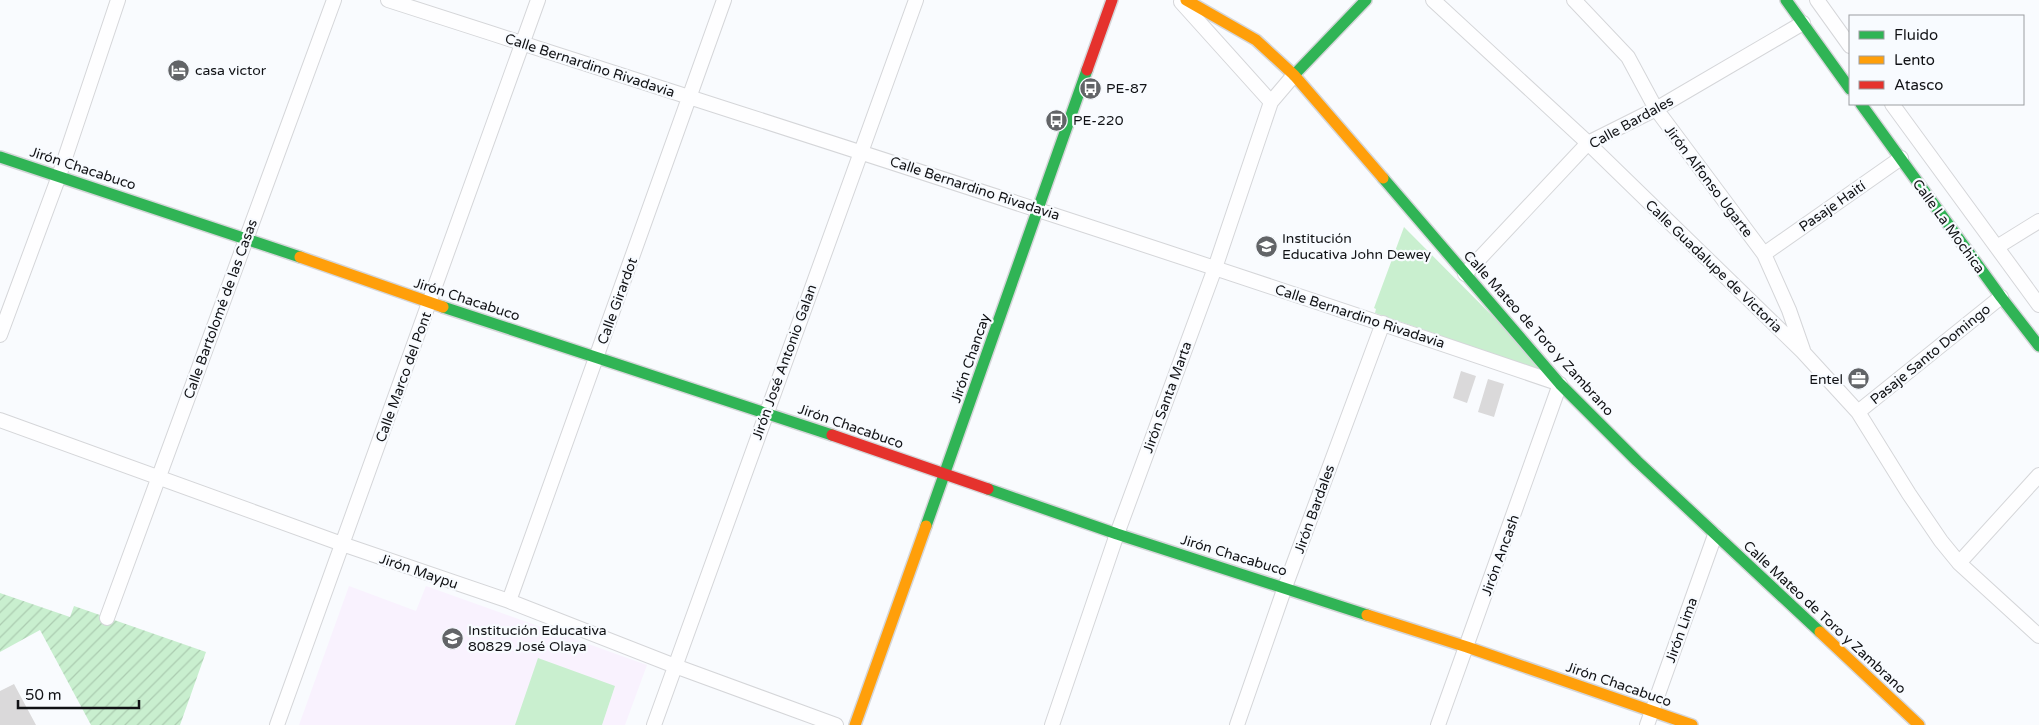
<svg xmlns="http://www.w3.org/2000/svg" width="2039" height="725" font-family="'Varela Round',sans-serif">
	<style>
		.education { fill: #f9f2fe }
		.park { fill: #c9efcf }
		.garden { fill: url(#garden-furrows) }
		.building { fill: #dad9da }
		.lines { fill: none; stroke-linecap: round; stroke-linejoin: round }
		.street-casing { stroke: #d5d6d9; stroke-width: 16 }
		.fast-casing { stroke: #d5d6d9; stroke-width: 14 }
		.slow-casing { stroke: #d5d6d9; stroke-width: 14 }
		.jam-casing { stroke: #d5d6d9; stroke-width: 14 }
		.street { stroke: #fefeff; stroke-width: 14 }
		.fast { stroke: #30b455; stroke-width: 11 }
		.slow { stroke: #ff9f0a; stroke-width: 11 }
		.jam { stroke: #e5322d; stroke-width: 11 }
		.labels { text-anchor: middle; stroke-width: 4.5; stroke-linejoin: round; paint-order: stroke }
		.street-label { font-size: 14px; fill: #111215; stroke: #f8fbff }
		.poi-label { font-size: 14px; fill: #111215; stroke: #f8fbff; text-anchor: start }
	</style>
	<defs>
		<pattern id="garden-furrows" width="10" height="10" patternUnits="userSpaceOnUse" patternTransform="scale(1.25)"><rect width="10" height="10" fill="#c9efcf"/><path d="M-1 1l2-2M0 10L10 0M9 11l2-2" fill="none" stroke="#acccb1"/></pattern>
	</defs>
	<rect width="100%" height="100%" fill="#f9fbfe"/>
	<path class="education" d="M349,586L416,611L426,586L647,665L625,725H299Z"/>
	<path class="park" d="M1404,227L1560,384L1442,336L1375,313L1376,309L1374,308Z
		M538,658L615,686L602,725H515Z"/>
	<path class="garden" d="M0,593L70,617L74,606L206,652L180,725H91L40,630L0,652Z"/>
	<path class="building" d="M1461,371L1476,376L1467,403L1453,398Z
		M1488,379L1504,384L1494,417L1478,412Z
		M14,684L36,725H0V691Z"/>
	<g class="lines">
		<defs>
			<path id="street" d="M388,0C779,126 1171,251 1560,384L1438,725
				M1433,0L1588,143L1803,352L1858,412L1909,494L1941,541L1959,563L2039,636
				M1574,0L1628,57L1656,109L1764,254L1789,310L1803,350
				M1817,0L1850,46
				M1181,2L1271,102
				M1892,104L2039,305
				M1997,247L2039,221
				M1764,254L1901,158
				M1465,274L1588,143L1656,109L1803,23
				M0,335L59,176L118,0
				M1858,412L2001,297
				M0,420L342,544L509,601L675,666L836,725
				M1959,563L2039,475
				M509,601L724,0
				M107,618L334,0
				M277,725L538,0
				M654,725L916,0
				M1052,725L1117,534L1215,268L1271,102L1294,75
				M1237,725L1285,587L1383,323
				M1647,725L1715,535"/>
			<path id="fast" d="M1786,0L1850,89
				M1294,75L1366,0
				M1861,104L2001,297L2039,346
				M0,157L300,257
				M1383,178L1560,384L1637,461L1820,632
				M443,307L832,435
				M988,489L1117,534L1367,615
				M926,526L1087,70"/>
			<path id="slow" d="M1186,0L1256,40L1294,75L1383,178
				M300,257L443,307
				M1367,615L1467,647L1692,725
				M1820,632L1919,725
				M855,725L926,526"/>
			<path id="jam" d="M1087,70L1112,0
				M832,435L988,489"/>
		</defs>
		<use href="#street" class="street-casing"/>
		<use href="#fast" class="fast-casing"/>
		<use href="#slow" class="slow-casing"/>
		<use href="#jam" class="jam-casing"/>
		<use href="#street" class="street"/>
		<use href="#fast" class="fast"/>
		<use href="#slow" class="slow"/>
		<use href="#jam" class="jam"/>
	</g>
	<defs>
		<symbol id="hotel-disc" viewBox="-11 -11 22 22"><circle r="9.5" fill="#626467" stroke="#f8fbff"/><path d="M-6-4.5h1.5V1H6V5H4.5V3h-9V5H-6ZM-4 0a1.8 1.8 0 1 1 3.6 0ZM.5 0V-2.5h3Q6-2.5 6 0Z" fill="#fff"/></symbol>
		<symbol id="bus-disc" viewBox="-11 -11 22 22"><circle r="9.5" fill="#626467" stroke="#f8fbff"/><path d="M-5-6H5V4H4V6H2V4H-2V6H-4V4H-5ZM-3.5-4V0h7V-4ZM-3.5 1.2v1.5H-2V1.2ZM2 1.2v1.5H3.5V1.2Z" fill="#fff"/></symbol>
		<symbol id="school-disc" viewBox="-11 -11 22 22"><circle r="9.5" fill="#626467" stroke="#f8fbff"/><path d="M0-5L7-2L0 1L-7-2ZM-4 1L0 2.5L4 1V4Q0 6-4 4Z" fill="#fff"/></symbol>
		<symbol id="office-disc" viewBox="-11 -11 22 22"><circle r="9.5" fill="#626467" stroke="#f8fbff"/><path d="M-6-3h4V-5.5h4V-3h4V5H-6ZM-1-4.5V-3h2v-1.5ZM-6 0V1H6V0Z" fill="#fff"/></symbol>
	</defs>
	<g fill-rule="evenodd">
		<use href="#hotel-disc" x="166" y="58" width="25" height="25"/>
		<use href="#bus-disc" x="1078" y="76" width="25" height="25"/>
		<use href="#bus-disc" x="1044" y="108" width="25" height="25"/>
		<use href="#school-disc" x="1254" y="234" width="25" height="25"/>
		<use href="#office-disc" x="1846" y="366" width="25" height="25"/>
		<use href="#school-disc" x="440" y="626" width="25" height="25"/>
	</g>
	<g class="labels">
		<g class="street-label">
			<text transform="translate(590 65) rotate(18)" y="5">Calle Bernardino Rivadavia</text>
			<text transform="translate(1631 122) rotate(-29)" y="5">Calle Bardales</text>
			<text transform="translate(83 168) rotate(18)" y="5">Jirón Chacabuco</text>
			<text transform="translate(1709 181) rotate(53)" y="5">Jirón Alfonso Ugarte</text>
			<text transform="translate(975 188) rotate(18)" y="5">Calle Bernardino Rivadavia</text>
			<text transform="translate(1832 206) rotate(-35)" y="5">Pasaje Haití</text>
			<text transform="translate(1949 226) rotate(54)" y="5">Calle La Mochica</text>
			<text transform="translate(1714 266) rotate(44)" y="5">Calle Guadalupe de Victoria</text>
			<text transform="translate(467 299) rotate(18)" y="5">Jirón Chacabuco</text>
			<text transform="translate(617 301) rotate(-70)" y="5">Calle Girardot</text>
			<text transform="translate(220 309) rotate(-70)" y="5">Calle Bartolomé de las Casas</text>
			<text transform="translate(1360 316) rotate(18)" y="5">Calle Bernardino Rivadavia</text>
			<text transform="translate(1539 333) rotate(48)" y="5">Calle Mateo de Toro y Zambrano</text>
			<text transform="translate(1930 354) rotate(-39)" y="5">Pasaje Santo Domingo</text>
			<text transform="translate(970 358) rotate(-71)" y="5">Jirón Chancay</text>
			<text transform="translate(784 362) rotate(-70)" y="5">Jirón José Antonio Galan</text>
			<text transform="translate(403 377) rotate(-70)" y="5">Calle Marco del Pont</text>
			<text transform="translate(1167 397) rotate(-70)" y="5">Jirón Santa Marta</text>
			<text transform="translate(851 426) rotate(19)" y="5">Jirón Chacabuco</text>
			<text transform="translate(1314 509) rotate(-70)" y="5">Jirón Bardales</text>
			<text transform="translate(1234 555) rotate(17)" y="5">Jirón Chacabuco</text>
			<text transform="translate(1500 555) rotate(-70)" y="5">Jirón Ancash</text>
			<text transform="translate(419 571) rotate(19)" y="5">Jirón Maypu</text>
			<text transform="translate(1825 617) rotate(43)" y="5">Calle Mateo de Toro y Zambrano</text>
			<text transform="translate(1681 630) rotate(-70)" y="5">Jirón Lima</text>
			<text transform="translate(1619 684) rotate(19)" y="5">Jirón Chacabuco</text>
		</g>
		<g class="poi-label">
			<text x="195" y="75">casa victor</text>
			<text x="1106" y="93">PE-87</text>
			<text x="1073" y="125">PE-220</text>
			<text x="1282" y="243">Institución<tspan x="1282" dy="16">Educativa John Dewey</tspan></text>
			<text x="1843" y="384" text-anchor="end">Entel</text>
			<text x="468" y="635">Institución Educativa<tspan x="468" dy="16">80829 José Olaya</tspan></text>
		</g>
	</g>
	<rect x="1849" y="15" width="175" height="90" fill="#f8fbff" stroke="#9c9ea1"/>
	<rect x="1859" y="31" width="25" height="8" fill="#30b455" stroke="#9c9ea1"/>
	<text x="1894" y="40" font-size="15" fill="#111215">Fluido</text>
	<rect x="1859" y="56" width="25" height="8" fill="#ff9f0a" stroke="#9c9ea1"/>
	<text x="1894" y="65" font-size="15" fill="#111215">Lento</text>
	<rect x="1859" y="81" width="25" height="8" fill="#e5322d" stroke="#9c9ea1"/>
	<text x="1894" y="90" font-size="15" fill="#111215">Atasco</text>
	<path d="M18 700v8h121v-8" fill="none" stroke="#111215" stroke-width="2.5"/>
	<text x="25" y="700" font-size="15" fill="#111215" stroke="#f8fbff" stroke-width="4" paint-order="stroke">50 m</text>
</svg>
